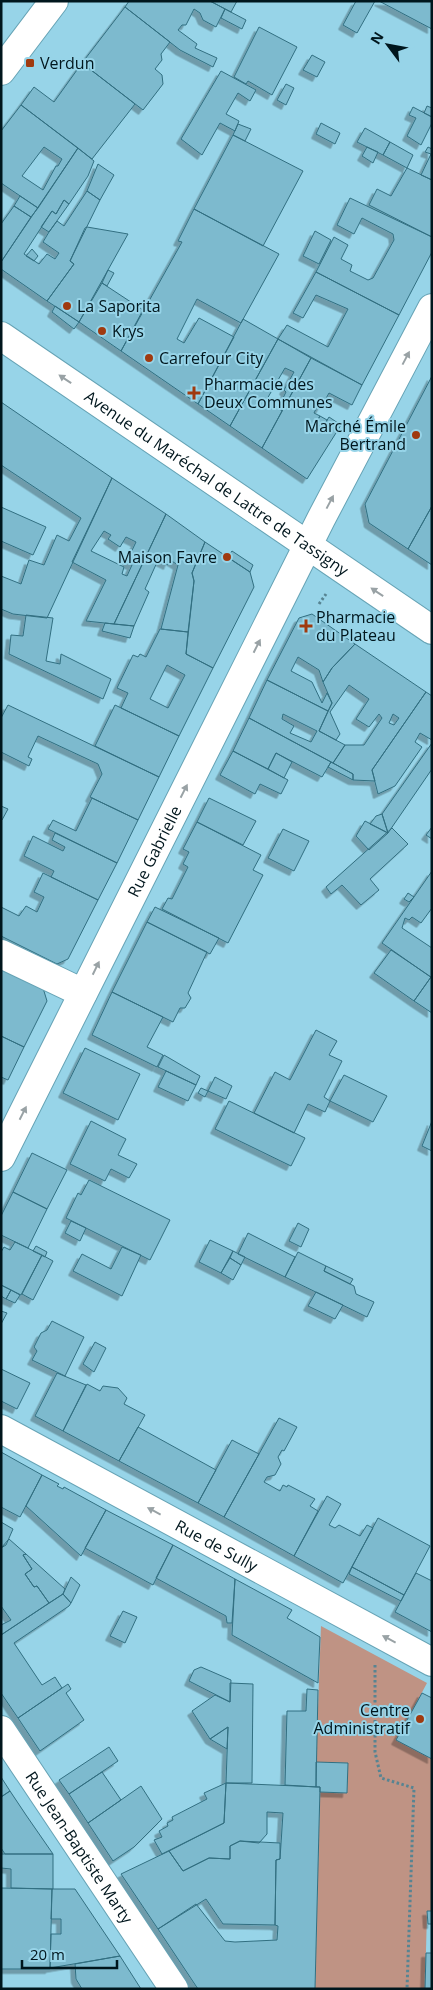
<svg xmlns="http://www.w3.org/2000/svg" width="433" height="1990" font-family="'Open Sans',sans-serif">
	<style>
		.green { fill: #bf9384 }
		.building { fill: #7dbace; stroke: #326f81; fill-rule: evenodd; filter: url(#shadow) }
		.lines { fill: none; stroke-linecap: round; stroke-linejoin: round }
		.minor-casing { stroke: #66a3b5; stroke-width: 30 }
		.secondary-casing { stroke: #66a3b5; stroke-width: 30 }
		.path { stroke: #578492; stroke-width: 3; stroke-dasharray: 2.5 2.5; stroke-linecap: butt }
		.minor { stroke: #fff; stroke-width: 28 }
		.secondary { stroke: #fff; stroke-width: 28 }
		.oneway { fill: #99a2a5 }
		.poi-dot { fill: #a03a0f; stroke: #97d4e8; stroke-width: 2 }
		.labels { text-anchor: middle; stroke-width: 4; stroke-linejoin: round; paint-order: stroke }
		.poi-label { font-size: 16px; fill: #00161d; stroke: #97d4e8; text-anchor: start }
		.street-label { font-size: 16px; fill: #00161d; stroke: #97d4e8 }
	</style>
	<defs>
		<filter id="shadow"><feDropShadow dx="-4.5" dy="4.5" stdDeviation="0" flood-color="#0004"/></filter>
	</defs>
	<rect width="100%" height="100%" fill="#97d4e8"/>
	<path class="green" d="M321,1626L427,1683L397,1739L432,1759V1911L427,1912L425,1989H315L320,1792L347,1793L348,1763L316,1762Z"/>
	<path class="building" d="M129,1H210L225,9L216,27L203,20L200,13L194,9L186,25H182L178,30L197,44L195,48L217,58L213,67L180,50L125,7Z
		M210,1H237L231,12Z
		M356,1H375L357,33L343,25Z
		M379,1H432V29Z
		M125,7L170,42L161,54L162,60L155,69L162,75L163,84L143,110L82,63Z
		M225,9L246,20L242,29L221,18Z
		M259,27L297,47L272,95L248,81L246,84L234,77Z
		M312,55L325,62L317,77L303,70Z
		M82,63L135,104L92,159L21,105L34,87L54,102Z
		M221,71L256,90L250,101L238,93L226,114L239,121L235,131L220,123L202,155L181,139Z
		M286,84L294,88L286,105L277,100Z
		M21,105L78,148L38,208L1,183V131ZM44,147L62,159L58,166H56L43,190L22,176Z
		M427,106L432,108V117L424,113Z
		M413,107L432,117V123L421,145L407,136L416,118L409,115Z
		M321,123L340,133L335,144L316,134Z
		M238,124L251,129L245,141L233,135Z
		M365,128L390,142L383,155L357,142Z
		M233,135L303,171L263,246L194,209Z
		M390,142L413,155L407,168L383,155Z
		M367,147L378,152L373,163L362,156Z
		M428,147L432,149V180L421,175L431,154L425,152Z
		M78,148L94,161L88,176L69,204L64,200L56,214L52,211L24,254L39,264L47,254L55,259L59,253L43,242L49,232L57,221L64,226L87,191L100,200L70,261L74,264L47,301L1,269V262Z
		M98,164L114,175L100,200L87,191Z
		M407,168L432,180V237L369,205L377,189L391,196Z
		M20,196L38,208L31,217L14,206Z
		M350,198L432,237V252L399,315L316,272L334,237L348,245L341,259L352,265L350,271L368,280L373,278L394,240L393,234L362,218L354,234L337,225Z
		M64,200L69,204L49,232L41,227L52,211L56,214Z
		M14,206L31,217L1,262V224Z
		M194,209L279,254L241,323L197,299L177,339L184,343L199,318L234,337L198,404L121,351L182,242L178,241Z
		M87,227L128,234L79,322L47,301L74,264L70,261L85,228Z
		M315,231L331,240L319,264L303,256Z
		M32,249L38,256L34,261L26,256Z
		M108,270L114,273L107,286L102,283Z
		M316,272L399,315L362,385L278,339L287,325L328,347L348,309L316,295L303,318L293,313Z
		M102,283L143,310L121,351L79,322Z
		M55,306L79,322L74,329L52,312Z
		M243,319L278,339L230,426L198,404Z
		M278,339L311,358L287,402L282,400L286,392L284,390L294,372L285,368L267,399L282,411L262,448L230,426Z
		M311,358L362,385L352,405L329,393L320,409L317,407L314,413L320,416L316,423L323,427L329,417L341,425L307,479L262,448Z
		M432,376V506L408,549L369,523L365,504Z
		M1,402L112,478L47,618L13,614L1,609V576L21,584L29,560L44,565L57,535L69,541L81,518L1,465Z
		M320,416L327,420L323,427L316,423Z
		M112,478L166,514L114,624L86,621L106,580L72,562ZM104,531L111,535L108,539L120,547L126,537L136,542L126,563L132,565L127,576L122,574L124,567L91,551Z
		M432,506V565L408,549Z
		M1,507L46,527L33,555L1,541Z
		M166,514L205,542L192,573L194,581L188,632L161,629L178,565L170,560L168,565L158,560L145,589L149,592L134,626L114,624Z
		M205,542L250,572L254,587L213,668L186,654L194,581L192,573Z
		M232,551L253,565L250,572L227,557Z
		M312,614L355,644L332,668L323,682L319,670L298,657L291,671L312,682L322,703L327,693L332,703L328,711L267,680L299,618Z
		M26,615L53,618L46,661L60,664L61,654L111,679L103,699L9,654L11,635L23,636Z
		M105,623L114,624L134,626L130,638L102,631Z
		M160,629L188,632L186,654L213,668L179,736L121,708L128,693L117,688L133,655L138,657L140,654L146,657ZM167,665L185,675L168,708L150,699Z
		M355,644L426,692L372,770L375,781L353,780V774L333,763L345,745H364L382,718L379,714L369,727L356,719L369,699L349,685L330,712L340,734L336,740L319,731L332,703L323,682L332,668ZM393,714L399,718L394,725L389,723Z
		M267,680L328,711L319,731L345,745L333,763L249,718ZM283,714L317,731L311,742L290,733L294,726L282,719Z
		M426,692L432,696V740L420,733L415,742L422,747L395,786L378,794L372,770Z
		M8,705L159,777L138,820L90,797L102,774L98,764L38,736L28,757L32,759L29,766L1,752V718Z
		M115,705L179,736L159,777L95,746Z
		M249,718L331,762L322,777L276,753L268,769L233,751Z
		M432,743V769L388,833L382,814Z
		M233,751L288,780L281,794L260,784L255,794L220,775Z
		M276,753L292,762L284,778L268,769Z
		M331,762L353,774V780L328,767Z
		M92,798L138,820L117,863L48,829L53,820L76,831Z
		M209,798L256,821L243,845L197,822Z
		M1,806L8,809L2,820H1Z
		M382,814L388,833L370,824L376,816Z
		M365,821L388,833L369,850L356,836Z
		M197,822L261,855L253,870L263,875L228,943L162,909L168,898L172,899L188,867L183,864L189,852L183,849Z
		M432,827V839L426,835Z
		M392,828L408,844L370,879L379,890L361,905L342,885L331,894L326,887Z
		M283,829L309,841L294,871L268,858Z
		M55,833L117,863L98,900L51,877L54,871L24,856L33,836L63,851L65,847L52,840Z
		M432,871V908L421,923L412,917L409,920L405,918L402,928L432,948V978L382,943Z
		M43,873L98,900L68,959L57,964L1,936V907L19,916L26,906L37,912L44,897L34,892Z
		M408,893L414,897L409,902L404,899Z
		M155,907L219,938L210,954L147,922Z
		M147,922L207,952L188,993L191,998L185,1008H180L173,1022L112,992Z
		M391,950L431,977L414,1001L374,973Z
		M1,967L43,988L47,1001L24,1047L1,1036Z
		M431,977L432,978V1013L414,1001Z
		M112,992L163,1017L147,1047L163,1055L157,1067L92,1035Z
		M316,1030L337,1041L329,1055L342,1061L324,1097L330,1101L325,1112L308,1104L294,1133L254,1113L275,1072L290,1080Z
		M1,1036L24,1047L8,1080L1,1077Z
		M85,1048L140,1074L118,1120L63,1093Z
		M164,1055L200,1076L196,1085L158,1067Z
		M166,1071L196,1085L188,1101L158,1087Z
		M344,1075L387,1096L373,1122L330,1101Z
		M215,1077L232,1086L226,1099L208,1091Z
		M201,1088L208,1091L205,1097L198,1093Z
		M229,1101L305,1138L291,1166L215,1129Z
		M91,1121L126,1139L118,1155L137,1164L129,1178L111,1169L105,1181L70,1164Z
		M432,1121V1151L422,1146Z
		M32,1153L67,1170L47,1209L13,1192Z
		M89,1180L170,1220L150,1260L66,1218L78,1193L81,1195Z
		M13,1192L47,1209L28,1248L1,1235V1216Z
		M71,1221L86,1228L80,1241L65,1233Z
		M298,1223L309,1229L301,1247L289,1241Z
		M248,1233L295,1257L285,1277L238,1254Z
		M210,1240L233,1251L221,1273L199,1262Z
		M15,1242L42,1255L21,1295L1,1285V1252L4,1247L10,1250Z
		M36,1246L47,1252L45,1257L33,1251Z
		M122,1247L141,1255L122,1296L73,1271L82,1254L111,1269Z
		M233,1251L245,1257L241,1265L230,1258Z
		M298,1252L326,1266L324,1271L354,1286L356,1294L374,1302L367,1317L285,1277Z
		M42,1255L53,1261L33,1300L22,1294Z
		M230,1258L241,1265L233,1280L221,1273Z
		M326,1266L353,1279L350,1284L324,1271Z
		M1,1285L11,1290L6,1299L1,1296Z
		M11,1290L20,1295L15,1303L6,1299Z
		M316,1292L343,1305L335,1319L308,1306Z
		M1,1311L7,1313L1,1324Z
		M52,1321L84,1337L65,1376L32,1360L37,1351L34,1347L41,1333L47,1330Z
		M95,1342L106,1348L94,1372L83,1364Z
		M1,1369L30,1383L17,1409L1,1401Z
		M57,1373L86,1385L63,1431L35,1416Z
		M87,1384L100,1391L103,1386L118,1388L127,1398L124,1404L145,1415L119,1461L63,1431Z
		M279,1418L297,1427L284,1451L282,1450L278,1457L281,1464L275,1475L267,1477L264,1482L280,1491L283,1485L287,1487L288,1485L315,1499L310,1506L318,1511L294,1556L224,1517Z
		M138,1427L216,1470L198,1503L119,1461Z
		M232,1440L259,1454L224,1517L198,1503Z
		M1,1452L42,1475L20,1517L1,1507Z
		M42,1475L59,1484L57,1486L63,1489L64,1487L106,1510L81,1556L26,1506Z
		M327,1496L341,1504L329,1525L335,1528L339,1525L360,1536L367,1525L373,1528L343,1583L294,1556Z
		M106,1510L173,1545L153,1585L85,1548Z
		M378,1518L430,1546L404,1595L352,1567Z
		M1,1522L13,1529L6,1545L1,1548Z
		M9,1539L26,1554L23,1555L32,1569L25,1574L34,1587L37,1586L49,1603L1,1635V1625L11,1620L1,1606V1548Z
		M173,1545L235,1579L232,1623H227L226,1616L156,1578Z
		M26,1554L65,1589L63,1594L49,1603L37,1586L34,1587L25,1574L32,1569L23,1555Z
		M352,1567L404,1595L401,1601L349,1574Z
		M416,1573L432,1581V1632L395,1612Z
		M71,1577L80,1585L71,1603L63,1594Z
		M235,1579L292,1610L287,1618L320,1637L318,1683L232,1635Z
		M63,1594L71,1603L69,1606L14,1643L42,1685L55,1677L62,1688L18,1718L1,1693V1635Z
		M123,1611L137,1617L125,1643L110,1636Z
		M201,1667L231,1680L230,1702L189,1681L194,1670Z
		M230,1683L253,1684L252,1783H226L228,1727L210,1739L192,1711L215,1695L230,1702Z
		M68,1684L71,1689L66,1693L84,1720L40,1751L18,1718Z
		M307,1689L318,1690L316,1787L285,1785L287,1711H306Z
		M422,1693L432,1698V1759L396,1740Z
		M228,1727L227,1749L210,1739Z
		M109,1747L118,1761L69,1794L59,1780Z
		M316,1762L348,1763L347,1793L320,1792V1787H316Z
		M102,1772L121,1800L88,1823L69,1794Z
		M1,1777L10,1791L1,1797Z
		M226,1783L224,1823L162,1854L154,1840L162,1837L159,1831L168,1826L167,1823L173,1820L172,1817L207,1799L204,1793Z
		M226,1783L320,1787L315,1989H198L158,1929L196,1904L225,1941L235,1942L277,1940L278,1926L275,1925L276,1860L280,1859L283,1813L267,1812V1834L259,1843L240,1841L230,1846V1859L209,1858L183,1871L169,1851L224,1823Z
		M141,1786L162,1819L134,1847L113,1861L88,1823Z
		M10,1791L26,1815L53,1854H5L1,1848V1797Z
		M240,1841L280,1843V1859L276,1860L275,1925L223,1924L206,1899L158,1929L121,1874L169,1851L183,1871L209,1858L230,1859V1846Z
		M1,1854H53V1889L11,1888V1869L1,1868Z
		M1,1888L52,1889L50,1969H1Z
		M52,1889H75L120,1956L50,1968L51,1934H61V1919H51Z
		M427,1911H432V1924H428Z
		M426,1953H432V1989H425Z
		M120,1956L141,1989H82L76,1979L75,1964Z"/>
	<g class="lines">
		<defs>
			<g id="minor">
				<path d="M1,71L54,1"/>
				<path d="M1,954L83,993"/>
				<path id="s1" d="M1,1157L321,519L432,308"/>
				<path id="s2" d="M1,1429L432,1662"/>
				<path id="s3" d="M1,1730L174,1989"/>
			</g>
			<g id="secondary">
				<path id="s4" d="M1,336L432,630"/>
			</g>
		</defs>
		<use href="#minor" class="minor-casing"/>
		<use href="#secondary" class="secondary-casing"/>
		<path class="path" d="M319,604L326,594
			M375,1665V1752L381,1778L414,1788L407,1989"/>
		<use href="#minor" class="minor"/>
		<use href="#secondary" class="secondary"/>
	</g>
	<defs><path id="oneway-solid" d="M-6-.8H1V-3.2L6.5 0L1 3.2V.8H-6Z" transform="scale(1.25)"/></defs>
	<g class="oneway">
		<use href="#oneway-solid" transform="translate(406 358) rotate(-62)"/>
		<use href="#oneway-solid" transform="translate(65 379) rotate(-146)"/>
		<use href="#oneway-solid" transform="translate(330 502) rotate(-62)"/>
		<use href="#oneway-solid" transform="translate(377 592) rotate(-146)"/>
		<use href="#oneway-solid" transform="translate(257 646) rotate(-63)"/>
		<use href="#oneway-solid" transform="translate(184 791) rotate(-63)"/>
		<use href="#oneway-solid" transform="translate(96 968) rotate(-64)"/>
		<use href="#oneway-solid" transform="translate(23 1113) rotate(-63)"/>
		<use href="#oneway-solid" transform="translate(154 1511) rotate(-152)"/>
		<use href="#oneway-solid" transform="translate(389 1639) rotate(-152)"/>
	</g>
	<g class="poi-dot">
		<rect x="25" y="58" width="10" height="10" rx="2.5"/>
		<circle cx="67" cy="306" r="5"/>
		<circle cx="102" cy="331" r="5"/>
		<circle cx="149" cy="358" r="5"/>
		<path d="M191.5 385.5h5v5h5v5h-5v5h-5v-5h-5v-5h5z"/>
		<circle cx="416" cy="435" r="5"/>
		<circle cx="227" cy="557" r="5"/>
		<path d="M303.5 618.5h5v5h5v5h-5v5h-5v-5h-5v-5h5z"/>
		<circle cx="420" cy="1719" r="5"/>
	</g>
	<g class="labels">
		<g class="poi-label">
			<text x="40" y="69">Verdun</text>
			<text x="77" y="312">La Saporita</text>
			<text x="112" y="337">Krys</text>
			<text x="159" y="364">Carrefour City</text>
			<text x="204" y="390">Pharmacie des<tspan x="204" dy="18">Deux Communes</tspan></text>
			<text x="406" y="432" text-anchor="end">Marché Émile<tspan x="406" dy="18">Bertrand</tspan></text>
			<text x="217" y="563" text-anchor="end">Maison Favre</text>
			<text x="316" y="623">Pharmacie<tspan x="316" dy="18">du Plateau</tspan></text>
			<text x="410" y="1716" text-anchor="end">Centre<tspan x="410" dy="18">Administratif</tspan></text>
		</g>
		<g class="street-label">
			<text dy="6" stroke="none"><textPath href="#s4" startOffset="261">Avenue du Maréchal de Lattre de Tassigny</textPath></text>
			<text dy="6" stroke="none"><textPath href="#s1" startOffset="342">Rue Gabrielle</textPath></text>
			<text dy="6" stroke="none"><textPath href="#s2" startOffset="245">Rue de Sully</textPath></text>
			<text dy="6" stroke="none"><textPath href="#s3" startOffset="141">Rue Jean-Baptiste Marty</textPath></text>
		</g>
	</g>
	<rect width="433" height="1990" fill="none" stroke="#00161d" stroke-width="5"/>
	<g transform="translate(388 45) rotate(302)" stroke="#97d4e8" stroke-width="4" paint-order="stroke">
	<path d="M0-4L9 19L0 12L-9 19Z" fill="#00161d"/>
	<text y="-8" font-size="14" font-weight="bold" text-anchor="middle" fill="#00161d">N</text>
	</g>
	<path d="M22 1960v8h95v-8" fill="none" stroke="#00161d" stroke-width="2.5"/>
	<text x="30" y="1960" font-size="15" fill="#00161d" stroke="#97d4e8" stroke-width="4" paint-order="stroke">20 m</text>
</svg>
